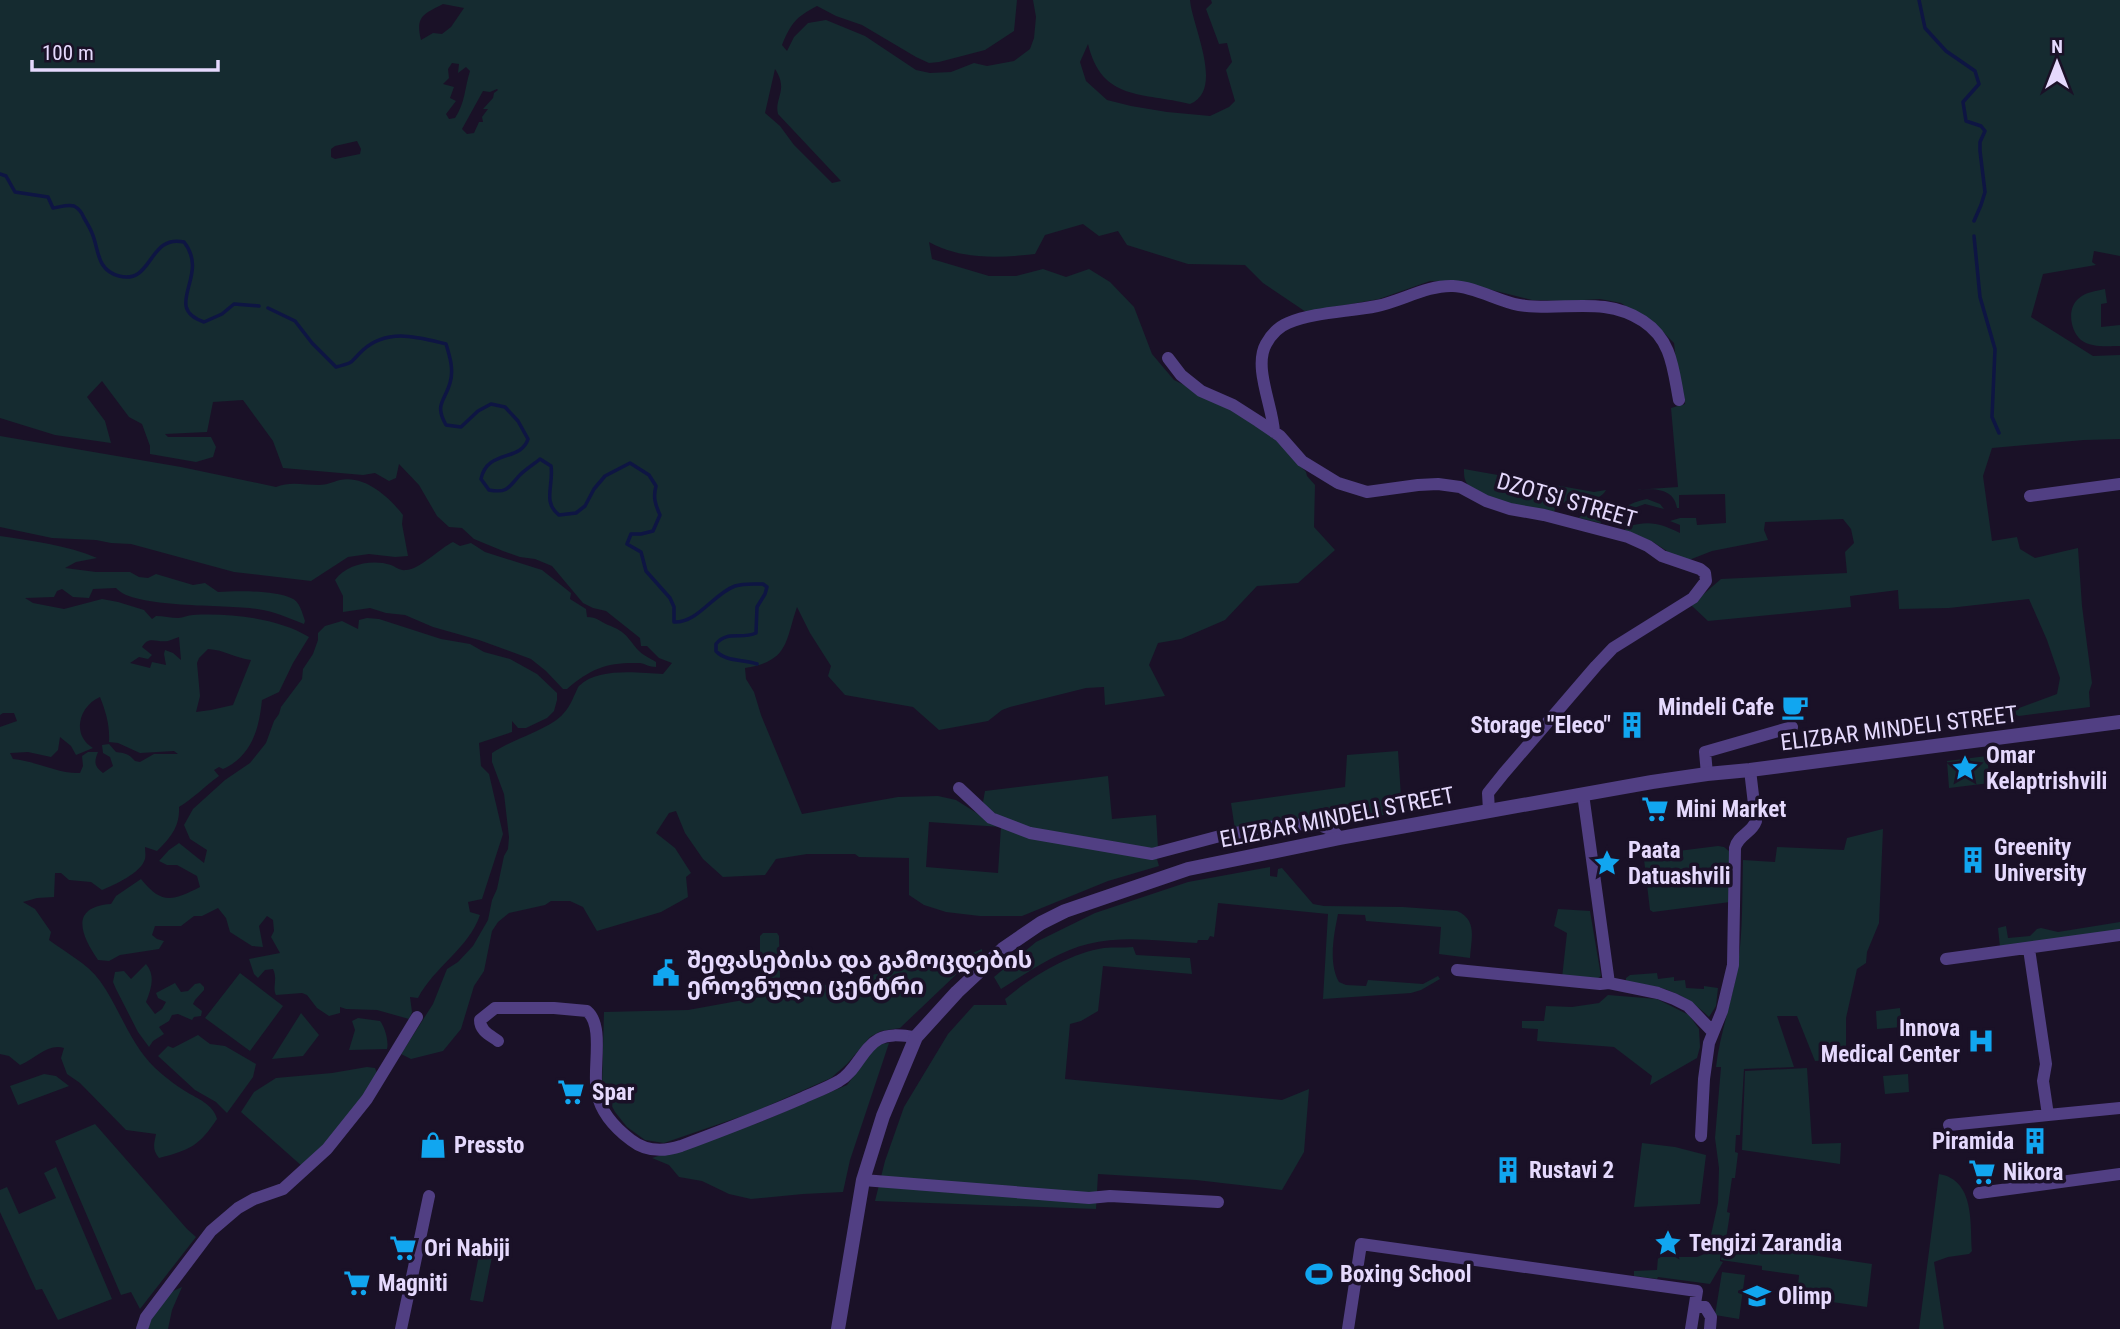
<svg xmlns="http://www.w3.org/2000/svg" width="2120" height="1329" font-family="'Roboto Condensed','Noto Sans Georgian',sans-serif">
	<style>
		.green { fill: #152b30; fill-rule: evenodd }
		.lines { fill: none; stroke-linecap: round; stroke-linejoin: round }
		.stream { stroke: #0e1543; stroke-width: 3.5 }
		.minor { stroke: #513f83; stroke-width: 12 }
		.tertiary { stroke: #513f83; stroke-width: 14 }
		.labels { text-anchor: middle; stroke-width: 7; stroke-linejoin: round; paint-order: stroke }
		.street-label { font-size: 23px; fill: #e5d9fd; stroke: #1a1127 }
		.poi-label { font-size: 23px; font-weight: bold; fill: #e5d9fd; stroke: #1a1127; text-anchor: start }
	</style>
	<rect width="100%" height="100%" fill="#1a1127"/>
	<path class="green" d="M0,0H1017L1014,31L985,50L939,62L929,63L916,57L862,25L836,16L817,6C796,17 791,23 782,45L787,51L794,37L808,23L826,20L865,36L916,70L930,73L951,72L974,63L987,66L1014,61L1030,49L1034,38L1036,17L1033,0H1190C1192,26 1225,90 1190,104C1143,92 1102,102 1088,44L1080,62L1086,81L1107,100L1131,106L1167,112L1210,116L1229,107L1235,101L1226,70L1232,62L1227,43L1219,44L1206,9L1212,3L1211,0H2120V256L2094,251L2092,262L2096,265L2043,274L2031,317L2093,356L2120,355V439L2084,440L1992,448L1983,476L1992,541L2017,537L2020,549L2035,558L2078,548L2082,606L2092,683L2089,692L2090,707L2019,716L2008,712L2057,694L2060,678L2047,640L2029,599L1949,608L1899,609L1898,590L1850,596L1851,607L1708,621L1691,605L1721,579L1847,573L1845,552L1854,543L1851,529L1843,519L1765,522L1764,530L1768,540L1712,551L1689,560L1676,557L1653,542L1625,530L1626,527C1649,520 1660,523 1680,533V525L1670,521L1680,518H1696L1697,525L1726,523L1725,494L1679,495V508H1677C1673,486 1651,489 1634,490L1678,487L1671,408L1685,404L1683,390L1678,379L1674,343L1658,327L1621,303L1600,299L1567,301L1532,300L1460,282L1430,281L1379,299L1306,312L1263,283L1245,265L1188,264L1127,245L1118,231L1099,236L1083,224L1045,235L1035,254C1000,258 961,260 929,242L932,259L989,276H1016L1043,269L1066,277L1089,269L1110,282L1134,307L1152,354L1174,380L1231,408L1275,438L1306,472L1307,476L1315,485L1314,527L1335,550L1298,583L1257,586L1225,620L1181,639L1158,643L1149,665L1165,696L1105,705L1104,687L1086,688L1010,707L1002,710L988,721L939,730L913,707L845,695L828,676L831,666L810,633L797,607C785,642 789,661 745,668L746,679L754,692L761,715L802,814L898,797L938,796L956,800L991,822L1157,859L1159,866L1108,881L1022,916H980L946,912L924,905L909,895V858L859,857L855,854H807L776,859L765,875L723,877L703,859L685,833L676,811L669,813L656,833L675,848L691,873L686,877L688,897L661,912L597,931L583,907L570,901H551L545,905L509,913L498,922L492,931L484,971L474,986L461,1029L443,1051L411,1059L401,1054L433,1004L447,969L458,962L473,946L488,920L492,900L497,889L504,856L508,849L509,837L504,794L492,762V753C512,740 535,734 555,721C564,715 570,706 574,696C575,695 578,686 579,686C598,667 639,673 663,674L672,663L659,658L647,646H641L640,638L606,611L593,608L583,603L552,566L535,559L520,557L503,551L474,539L462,528L449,527L437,516L419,485L399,464L396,478L389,481L375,473L363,475L283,468L273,441L243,400L213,402L207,432L165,434L168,437H211L216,447L213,457L196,462L150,454V446L142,424L129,417L102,381L87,397L105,421L111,443L55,435L0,418ZM443,4L464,8L451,27L442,34L433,33L421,40C415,16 424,14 443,4ZM452,63L459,64L458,73L466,67L470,71C465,86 465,104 455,118L449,119L446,114L456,101L450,98L454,87L443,84L449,78L448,69ZM775,69C789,90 774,98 778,114L841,181L832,183L794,145L780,126L765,113ZM497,89L498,90L494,93L493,98L483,109H488L482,117L483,122H479L474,133L467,134L462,129L483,91L490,92ZM357,141L361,149L360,154L335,159L331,157V149L335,146ZM929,822L1001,827L998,873L926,867Z
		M2105,289L2107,303L2101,304V327L2120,325V346C2108,346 2091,348 2081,340C2070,330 2067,309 2078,299C2085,292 2096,291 2105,289Z
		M0,436L181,467L276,487C290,481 304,485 319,485C327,485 332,482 340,480C365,475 389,497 403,515L402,524L408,556L395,557L369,554L348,557L311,581L234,572L131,544L111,543L96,540L52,538L0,527Z
		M1464,469L1594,492L1606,490C1599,504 1571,502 1557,503L1554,512C1533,508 1482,502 1468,485C1464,480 1464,475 1464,469Z
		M1647,499L1660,504L1664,509L1645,504L1612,516L1600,523L1579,518C1586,508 1599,506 1611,506L1615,510C1626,507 1635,501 1647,499Z
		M0,536C32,541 67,545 97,558L76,562L65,568L96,572H130L139,577L148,578L156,574L193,585L205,583L218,592C237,591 273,590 291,598C300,601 302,613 305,621L304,624C289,618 273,611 257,609C227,604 133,609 116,588L93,589L89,598L73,597L62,589L57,591L54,597L25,598L33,603L64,609L102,599L118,602L144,610L152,619L156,616C163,616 171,618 178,618C183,618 188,615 193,615C230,613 278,618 309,637L293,663L279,692L262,700C259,729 252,756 223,769L219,767L214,770L219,776C205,786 194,798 179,807C180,827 170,838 157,851L145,847C145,851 146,855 145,859C141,873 114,885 102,890L91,882L69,880L61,873H55L54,897L37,898L23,902L35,909L51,932L49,940C66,953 87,963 100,981C120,1009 130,1044 155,1068C164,1076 175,1085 185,1091C198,1099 213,1104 217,1119C199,1146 190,1150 159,1158C152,1150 154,1144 156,1134L126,1130L80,1083L67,1074L61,1058L64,1048C48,1043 35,1059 20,1065L9,1056L0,1054V727L17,721L14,713H3L0,715ZM179,637L181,660L173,653L165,650L164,654L166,665L152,662L150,668L130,663L139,657L148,659L152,655L142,647C149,635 156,643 168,641C172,640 175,638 179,637ZM208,649C225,650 235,658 251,660L233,705L211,710L196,712L200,696L197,663L199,658ZM100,697C106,712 110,726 109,742L118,743L140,753L174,751L178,754H154L140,762L135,761C129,754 125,753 116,752L109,744L102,745L103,753L110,757L113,766L103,773C94,766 94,762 98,752H88L82,756L83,766L80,773C58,774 36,761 13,759L10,753L28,752L51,757L58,750L60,737L71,746L76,755L93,748C71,735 79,706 100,697Z
		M453,542L460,546L471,543L485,552L542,570L571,593L570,599L586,609L587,617C597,617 599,621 608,625C624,631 626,635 637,649C642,655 650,658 656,662V667C649,667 646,664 640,663C608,662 591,668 567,689H563L546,671L531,659L479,640L433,627L405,615L386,613L370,608L343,612V596L335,580C347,564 372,559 391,565C396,567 400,571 406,570C419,570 440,548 453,542Z
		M367,618L379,619L441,639L470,644L484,652L510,659L537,674L557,693V700L554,711L547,718L526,728H518L512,721V732L479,743L481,766L489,774L503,834L482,899L468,902L470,912L480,915C469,948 434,967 418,998L410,997L412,1012L409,1019L377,1010L346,1009L340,1007V1013L329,1016L317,1008L307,995L302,993L276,995C272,988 278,979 273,969L265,970L258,978L254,974L249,959L280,953L271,937L274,931L273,920L267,916L259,926L263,947L252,946L230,932L226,918L218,908L202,916H194L181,926H155L152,935L157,939L164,941L159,949L120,955L109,961L98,960C81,935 69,907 111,904L116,896L141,879C162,905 172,901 200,887L197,876L177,865H167L159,861L169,850L179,843L204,863L207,850L190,839L184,825L193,809L225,780L250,763L266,743L274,721L279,714L281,707L302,679L303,669L313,654L318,640V633L325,626L342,621L358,629L359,620Z
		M1398,751L1402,812L1337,823L1313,819L1235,830L1231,803L1345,787L1347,755Z
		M1987,756L1990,783L1949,788L1947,761Z
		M1108,776L1112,819L1156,815L1158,848L1152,850L1030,830L992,815L983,802L985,791Z
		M1883,829L1879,923L1867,952L1866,963L1857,969L1846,1018V1059L1815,1061L1797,1016H1777L1794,1067L1744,1069L1740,1135H1736L1735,1152L1738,1153L1735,1178H1732L1727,1212L1730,1213L1726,1239H1722L1720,1261L1723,1262L1710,1284L1658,1277L1657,1279L1634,1276V1271L1657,1270L1658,1257H1697L1707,1253L1718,1203L1719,1168L1715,1138L1721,1067H1716C1720,1032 1733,999 1738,964C1743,930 1742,895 1743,860L1775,862L1777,847L1844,850L1847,838Z
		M1718,846L1724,847L1730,852V902L1653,912L1650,910L1644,859L1646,855Z
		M1270,867V876L1277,877L1278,869L1282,868L1313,904L1324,906L1403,907L1457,911C1478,920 1471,939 1470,958L1439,954L1441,927L1366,921L1365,915L1338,914C1334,934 1328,963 1339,982L1346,985L1366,986L1368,980L1423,984L1438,976L1440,979L1421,990L1411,993L1323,999L1328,914L1218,903L1214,937L1210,936L1208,940H1198L1197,943C1161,941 1123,935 1088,944C1058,951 1027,973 1001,989L994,977L1036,942L1095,913L1188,882Z
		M1558,909L1590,911L1601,976L1594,981L1562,978L1567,933L1554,926Z
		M2120,922V930L2000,947L1998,928L2006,926L2008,938L2030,936L2037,929L2041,928L2058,932Z
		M763,933H777L779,936L780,977L778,980L763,983L760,980V936Z
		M1133,947L1136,955L1190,958L1192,974L1103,966L1098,1011L1081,1021L1070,1024L1065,1079L1282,1100L1309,1089L1304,1152L1282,1190L1196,1180L1098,1174L1096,1209L875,1201L885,1161L904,1107L948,1034L974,1005H1007L1005,999C1031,977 1070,953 1104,948C1114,947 1123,948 1133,947Z
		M982,949V953L963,968L900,1028L881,1031L870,1037L847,1064L831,1078L754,1112L664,1143L645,1140L627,1127L615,1112L602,1087L604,1012L688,1010L825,985L970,954Z
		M146,964C156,976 151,989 146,1002L155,1014L162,1009L166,1002L158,998L156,993L175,983L181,992L188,991L195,984L200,983L204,987V990L195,1000L193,1004L202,1011L201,1016L194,1017L192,1020L178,1014L172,1015L169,1021L159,1027L164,1034L153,1041L149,1047L138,1032L116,989L113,982L115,972L124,971L131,979Z
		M240,973L283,1006L250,1051L205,1018Z
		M1657,973L1658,979L1674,977V981L1685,980L1686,988L1704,989V986L1718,988L1716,1006L1709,1017C1683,992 1662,985 1626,983V978L1630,975Z
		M1608,995L1657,999L1689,1015L1699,1029L1700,1047L1697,1058L1650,1085L1652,1076L1614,1047L1537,1041L1538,1029L1522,1028V1021H1544L1546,1006L1572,1007L1599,1003Z
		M1900,1008L1902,1027L1877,1029L1876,1011Z
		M301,1013L319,1035L303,1056L272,1059Z
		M358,1018L380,1021C385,1027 389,1042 387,1049L349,1050L355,1030L352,1021Z
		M198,1035L210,1044L225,1046L256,1064L253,1077L227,1113L216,1102L195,1090L158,1056L168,1046L173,1048Z
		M889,1043L850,1160L843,1192L803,1194L751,1199L729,1194L702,1181L679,1177L669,1165L652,1158L758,1123L847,1085L872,1052L880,1044Z
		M367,1067L375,1068L377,1073L375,1078L339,1129L303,1167L241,1112L254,1092L276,1078L332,1073Z
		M1807,1068L1812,1144L1841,1143L1840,1164L1742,1150L1745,1071Z
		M44,1074L56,1076L69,1086L18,1105L10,1086Z
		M1908,1074L1909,1092L1885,1094L1883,1076Z
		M95,1124L187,1229L196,1237L140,1309L131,1292L121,1295L55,1141Z
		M1642,1143L1675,1147L1706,1155L1700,1204L1634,1207Z
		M56,1167L112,1299L58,1320L42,1289L36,1290L0,1212V1190L7,1187L19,1214L56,1198L44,1173Z
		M1939,1174C1975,1180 1970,1223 1972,1251L1969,1254L1948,1257L1934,1262L1944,1329H1919Z
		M1724,1242L1872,1264L1867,1307L1797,1297L1799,1275L1762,1270V1266L1721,1260Z
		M479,1255L492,1257L483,1302L470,1300Z
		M1722,1272L1745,1275L1739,1319L1715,1315Z
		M182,1287L172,1310L168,1329H148L152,1316L171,1292Z"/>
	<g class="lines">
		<path class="stream" d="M1919,0L1925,28L1946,51L1975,71L1979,84L1963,102L1966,121L1981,126L1985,131L1980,142V151L1985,192L1981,205L1974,221
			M0,174L6,176L15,192L48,197L53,208C60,207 68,204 74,206C80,209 82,213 84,218C87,223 90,228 92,233C99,249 96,270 119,276C153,285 148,234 184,242C211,276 161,307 204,322L222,314L234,304L259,306
			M1974,236L1980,297L1995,349L1992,417L1999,433
			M268,308L295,321L312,343L336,367C356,362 349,363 363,350C388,328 417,337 446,344C450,357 454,370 450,383C445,401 434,404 446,425L461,427L478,411L491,404L505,407L518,421L528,439C521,462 487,449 481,479L489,490C506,493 508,489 518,477C524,470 533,465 540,459L551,466C554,485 542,502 559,515L576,513L585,506L594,489L605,476L630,463L649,475L656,486C653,497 655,504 660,515L653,531L641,534H631L627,544L641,552L646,571L670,598L674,607V622C698,623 713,594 735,586C744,583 754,584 763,584L767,587L765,594L757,607L756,633C741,640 727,630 716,644V651C726,662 743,659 757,664"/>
		<path class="minor" d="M1168,358L1181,375L1201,391L1233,405L1258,421L1280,436L1302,461L1338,483L1367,492L1418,485L1438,484L1460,487L1486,501L1510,509L1544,515L1628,537L1648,546L1662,556L1700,569L1705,573L1706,581L1693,598L1613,648L1596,666L1504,773L1488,793L1489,811
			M1274,432C1273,407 1253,367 1266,344C1271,335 1278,327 1288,323C1315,312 1348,312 1377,306C1402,301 1427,285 1453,286C1476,287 1497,301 1519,305C1563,312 1603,295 1643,321C1672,340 1673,369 1679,400
			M2030,496L2120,484
			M1707,774L1705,752L1792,727
			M959,788L991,818L1030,833L1152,854L1220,836L1268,827L1307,824L1319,825L1332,830L1340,838
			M1583,794L1609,983
			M2029,949L2046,1064L2043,1081L2048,1115L2120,1108
			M1946,959L2120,935
			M1457,970L1600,984L1609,983L1658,993L1674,999L1688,1006L1712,1031
			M498,1041C490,1035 480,1031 480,1020L495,1008H554L587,1011C605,1026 592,1071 597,1093C601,1113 615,1128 631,1140C645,1151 663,1152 681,1146C721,1131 761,1116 800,1099C813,1093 827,1088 839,1081C856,1072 862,1048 879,1039C890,1033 904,1036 916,1037
			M1949,1125L2048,1115
			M1701,1136L1704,1079L1709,1043L1722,1011L1733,965L1735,848C1738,835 1752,833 1756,821L1750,770
			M863,1180L1089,1198L1110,1196L1218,1202
			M1979,1193L2120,1174
			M1695,1305L1705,1307L1711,1317L1710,1329
			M142,1329L146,1317L211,1231L238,1208L254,1199L283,1189L327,1149L367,1099L417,1017
			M401,1329L429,1196
			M1348,1329L1361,1244L1697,1291L1691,1329"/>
		<path class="tertiary" d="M838,1329L863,1180L883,1116L916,1037L957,992L1003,949L1041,923L1065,911L1188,869L1340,838L1489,811L1652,782L1707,774L1750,770L2120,722"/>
	</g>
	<defs>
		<symbol id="cafe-bare" viewBox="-9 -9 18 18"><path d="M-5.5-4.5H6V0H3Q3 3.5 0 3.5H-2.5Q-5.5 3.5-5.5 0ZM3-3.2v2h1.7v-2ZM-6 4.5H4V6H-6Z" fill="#11a6f0" stroke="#1a1127" stroke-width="2.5" paint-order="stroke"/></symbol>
		<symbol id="building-bare" viewBox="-9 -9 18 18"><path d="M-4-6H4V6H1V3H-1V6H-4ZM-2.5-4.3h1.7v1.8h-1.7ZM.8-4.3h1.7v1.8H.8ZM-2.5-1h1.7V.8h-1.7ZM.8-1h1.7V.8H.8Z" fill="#11a6f0" stroke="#1a1127" stroke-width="2.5" paint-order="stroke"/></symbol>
		<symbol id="sight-bare" viewBox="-9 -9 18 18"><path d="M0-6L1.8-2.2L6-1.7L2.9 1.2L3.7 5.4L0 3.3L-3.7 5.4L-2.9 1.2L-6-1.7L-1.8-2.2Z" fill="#11a6f0" stroke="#1a1127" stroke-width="2.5" paint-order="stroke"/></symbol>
		<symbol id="supermarket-bare" viewBox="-9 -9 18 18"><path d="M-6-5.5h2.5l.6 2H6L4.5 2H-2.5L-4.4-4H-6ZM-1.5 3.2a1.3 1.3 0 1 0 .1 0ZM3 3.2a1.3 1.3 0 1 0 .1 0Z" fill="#11a6f0" stroke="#1a1127" stroke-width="2.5" paint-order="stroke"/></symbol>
		<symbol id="civic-bare" viewBox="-9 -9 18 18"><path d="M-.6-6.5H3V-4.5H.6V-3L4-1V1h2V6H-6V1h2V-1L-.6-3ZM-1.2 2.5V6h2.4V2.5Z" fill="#11a6f0" stroke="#1a1127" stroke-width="2.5" paint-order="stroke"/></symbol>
		<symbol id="hospital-bare" viewBox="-9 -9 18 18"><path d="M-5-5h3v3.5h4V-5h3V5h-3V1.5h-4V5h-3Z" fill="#11a6f0" stroke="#1a1127" stroke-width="2.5" paint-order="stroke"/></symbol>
		<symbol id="shop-bare" viewBox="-9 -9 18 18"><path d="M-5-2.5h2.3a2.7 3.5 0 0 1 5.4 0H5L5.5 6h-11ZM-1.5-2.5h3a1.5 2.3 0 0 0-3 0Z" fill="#11a6f0" stroke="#1a1127" stroke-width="2.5" paint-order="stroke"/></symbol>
		<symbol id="stadium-bare" viewBox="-9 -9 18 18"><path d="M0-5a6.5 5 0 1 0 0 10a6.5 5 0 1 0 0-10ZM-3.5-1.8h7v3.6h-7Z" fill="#11a6f0" stroke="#1a1127" stroke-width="2.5" paint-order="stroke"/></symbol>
		<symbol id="school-bare" viewBox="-9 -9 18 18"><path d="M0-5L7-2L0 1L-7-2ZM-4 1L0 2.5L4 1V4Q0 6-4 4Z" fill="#11a6f0" stroke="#1a1127" stroke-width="2.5" paint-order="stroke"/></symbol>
	</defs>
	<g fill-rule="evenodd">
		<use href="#cafe-bare" x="1776" y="688" width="38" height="38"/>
		<use href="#building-bare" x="1613" y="706" width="38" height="38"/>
		<use href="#sight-bare" x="1946" y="749" width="38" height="38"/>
		<use href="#supermarket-bare" x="1636" y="790" width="38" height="38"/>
		<use href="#building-bare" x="1954" y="841" width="38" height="38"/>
		<use href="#sight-bare" x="1588" y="844" width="38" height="38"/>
		<use href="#civic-bare" x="647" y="954" width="38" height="38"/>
		<use href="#hospital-bare" x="1962" y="1022" width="38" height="38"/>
		<use href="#supermarket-bare" x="552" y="1073" width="38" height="38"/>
		<use href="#building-bare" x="2016" y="1122" width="38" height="38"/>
		<use href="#shop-bare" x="414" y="1126" width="38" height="38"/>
		<use href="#building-bare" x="1489" y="1151" width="38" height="38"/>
		<use href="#supermarket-bare" x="1963" y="1153" width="38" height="38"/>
		<use href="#sight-bare" x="1649" y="1224" width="38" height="38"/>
		<use href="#supermarket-bare" x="384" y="1229" width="38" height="38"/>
		<use href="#stadium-bare" x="1300" y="1255" width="38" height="38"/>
		<use href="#supermarket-bare" x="338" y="1264" width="38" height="38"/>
		<use href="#school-bare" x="1738" y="1277" width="38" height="38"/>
	</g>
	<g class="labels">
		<g class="street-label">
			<text transform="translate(1567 500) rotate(16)" y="8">DZOTSI STREET</text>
			<text transform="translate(1899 728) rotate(-7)" y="8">ELIZBAR MINDELI STREET</text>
			<text transform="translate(1337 817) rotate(-11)" y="8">ELIZBAR MINDELI STREET</text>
		</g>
		<g class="poi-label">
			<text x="1774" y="715" text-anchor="end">Mindeli Cafe</text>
			<text x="1611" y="733" text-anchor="end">Storage "Eleco"</text>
			<text x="1986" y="763">Omar<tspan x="1986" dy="26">Kelaptrishvili</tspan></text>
			<text x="1676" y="817">Mini Market</text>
			<text x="1994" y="855">Greenity<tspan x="1994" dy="26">University</tspan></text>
			<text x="1628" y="858">Paata<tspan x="1628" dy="26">Datuashvili</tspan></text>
			<text x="687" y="968">შეფასებისა და გამოცდების<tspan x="687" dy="26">ეროვნული ცენტრი</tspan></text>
			<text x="1960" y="1036" text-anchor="end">Innova<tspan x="1960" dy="26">Medical Center</tspan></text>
			<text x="592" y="1100">Spar</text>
			<text x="2014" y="1149" text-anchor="end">Piramida</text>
			<text x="454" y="1153">Pressto</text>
			<text x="1529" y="1178">Rustavi 2</text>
			<text x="2003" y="1180">Nikora</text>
			<text x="1689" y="1251">Tengizi Zarandia</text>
			<text x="424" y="1256">Ori Nabiji</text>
			<text x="1340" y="1282">Boxing School</text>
			<text x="378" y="1291">Magniti</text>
			<text x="1778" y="1304">Olimp</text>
		</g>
	</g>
	<g transform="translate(2057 63)" stroke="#1a1127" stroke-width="5" paint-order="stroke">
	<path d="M0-5L12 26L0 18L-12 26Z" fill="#e5d9fd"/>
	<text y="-10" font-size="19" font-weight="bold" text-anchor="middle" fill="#e5d9fd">N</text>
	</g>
	<path d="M32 60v10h186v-10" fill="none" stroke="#e5d9fd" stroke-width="3.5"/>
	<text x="42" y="60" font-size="21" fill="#e5d9fd" stroke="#1a1127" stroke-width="5" paint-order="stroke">100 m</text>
</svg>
